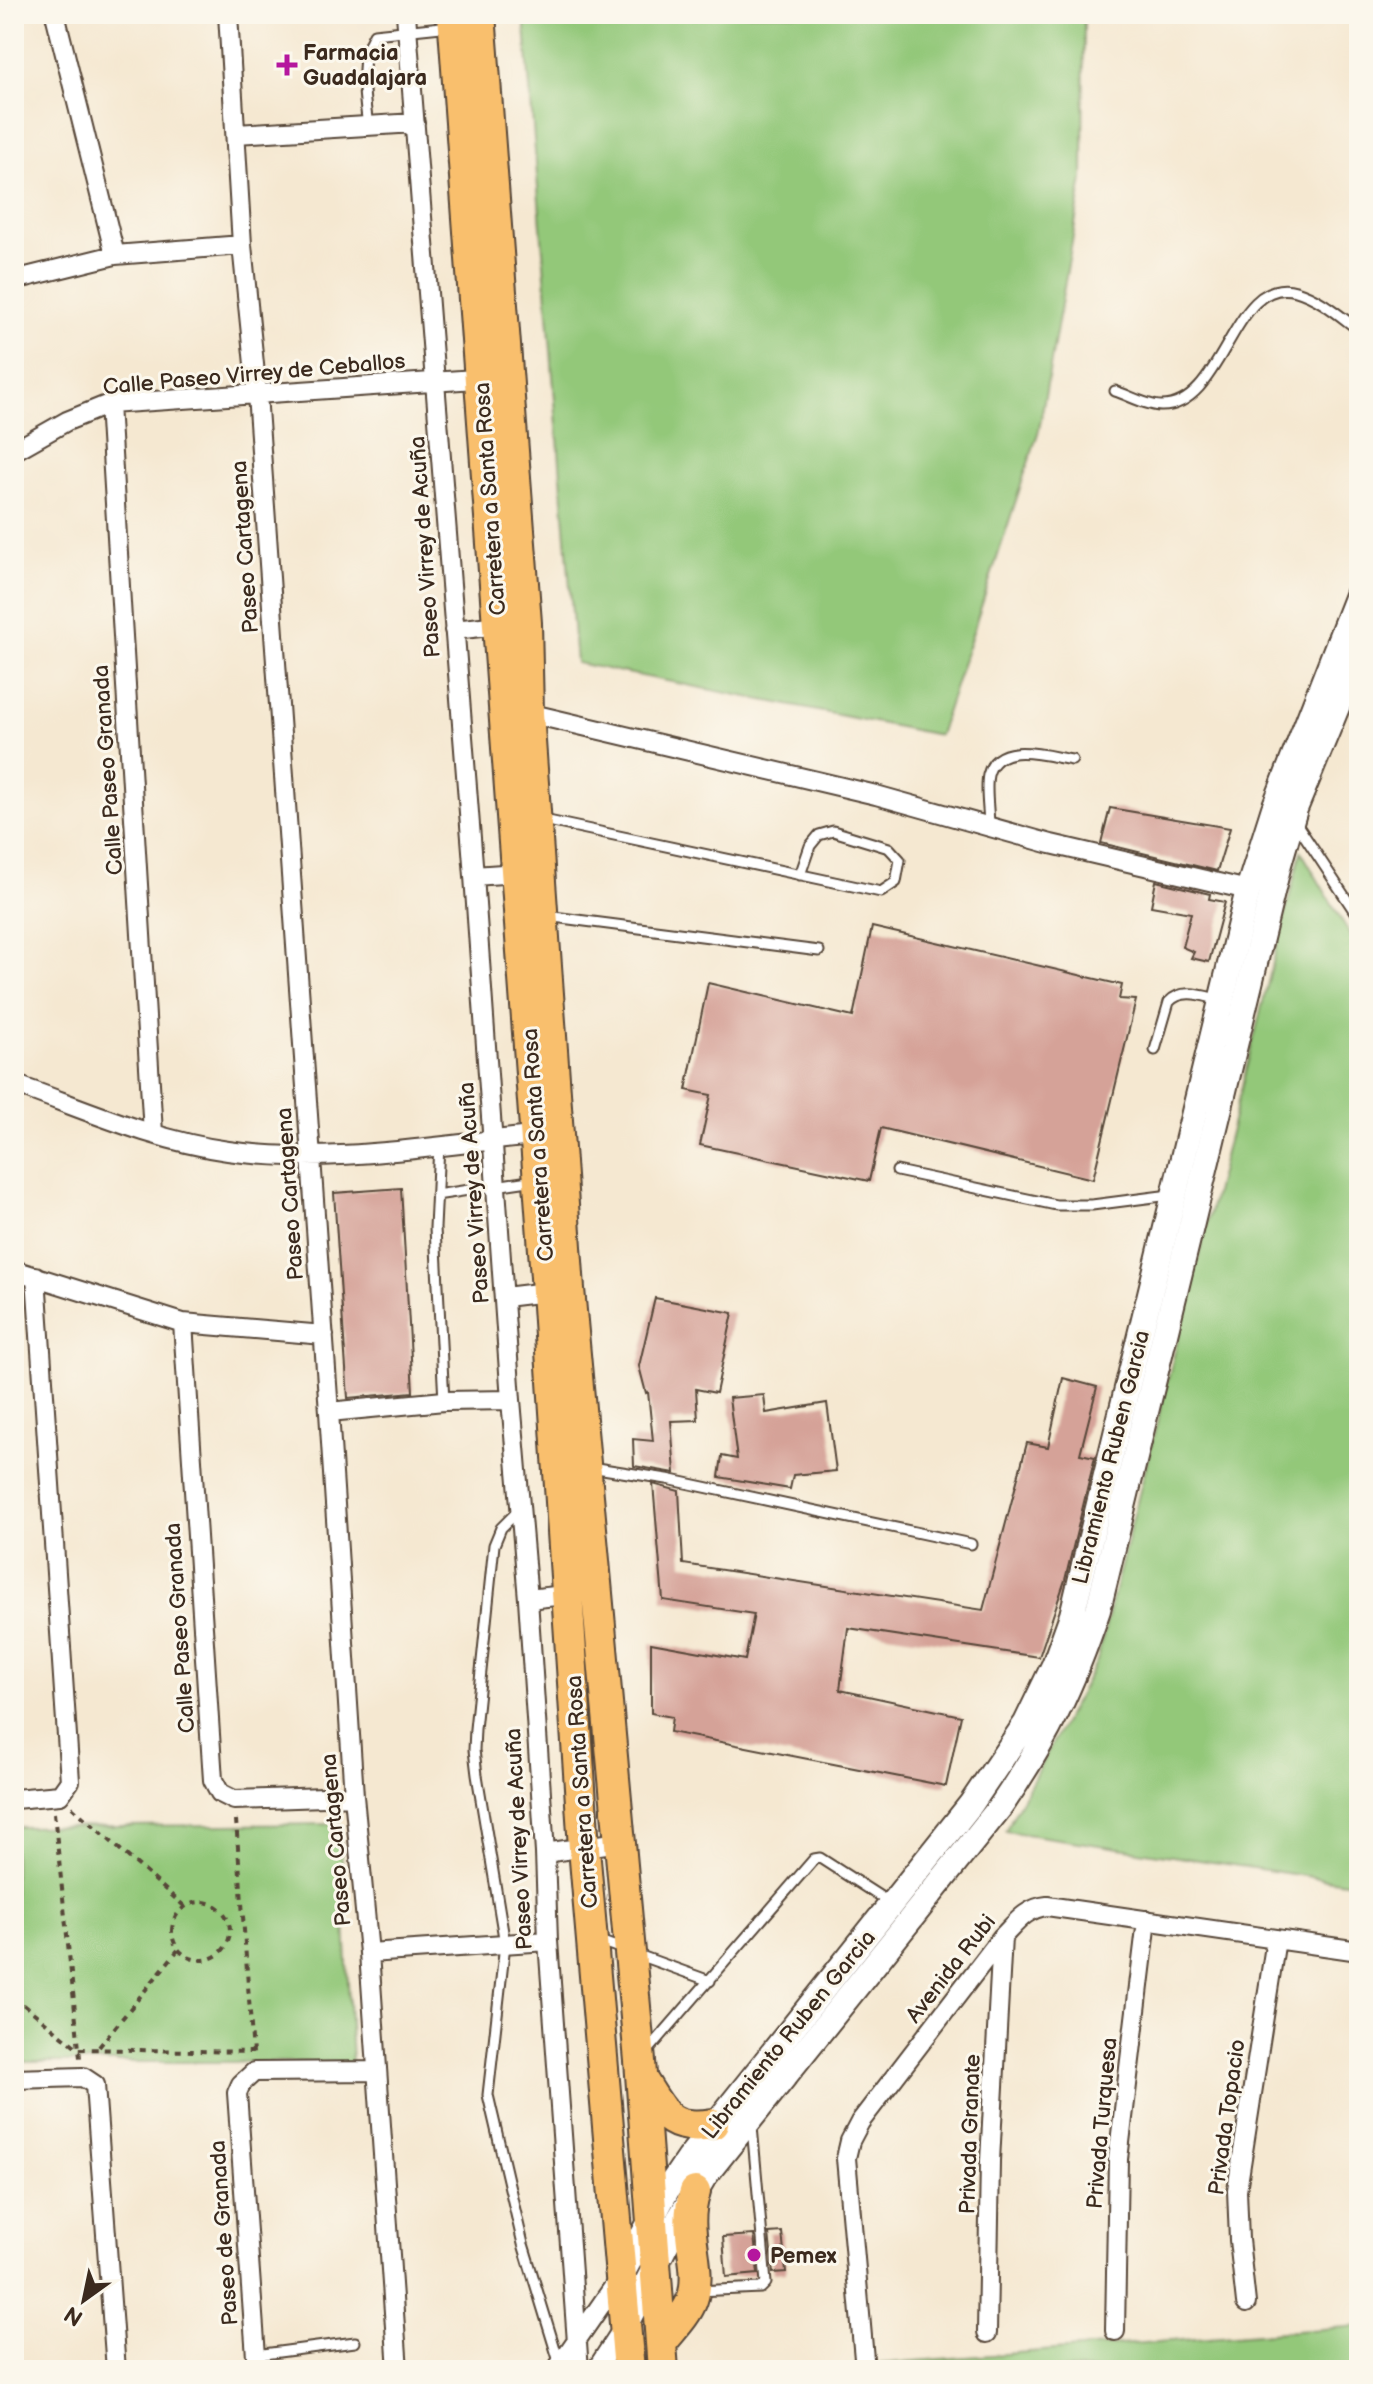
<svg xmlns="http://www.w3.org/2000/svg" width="1373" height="2384" font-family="'Balsamiq Sans',sans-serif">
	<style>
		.green { fill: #93c879; stroke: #67794c; stroke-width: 2 }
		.building { fill: #d5a298 }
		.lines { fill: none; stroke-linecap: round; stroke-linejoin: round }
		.service-casing { stroke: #574639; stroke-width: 13 }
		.minor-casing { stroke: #574639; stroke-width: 22 }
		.tertiary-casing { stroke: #574639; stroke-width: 28 }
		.primary-casing { stroke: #574639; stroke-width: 34 }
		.path { stroke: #574639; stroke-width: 4; stroke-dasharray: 6 6; stroke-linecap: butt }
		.service { stroke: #fff; stroke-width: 9 }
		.minor { stroke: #fff; stroke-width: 18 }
		.tertiary { stroke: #fff; stroke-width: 24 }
		.primary { stroke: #f9bf6d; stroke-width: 30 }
		.poi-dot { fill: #b5179e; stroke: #fbf7ec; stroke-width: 3 }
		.labels { text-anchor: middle; stroke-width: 6; stroke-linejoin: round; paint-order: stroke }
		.poi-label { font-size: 22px; font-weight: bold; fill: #3b2a1e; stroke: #fbf7ec; text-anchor: start }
		.street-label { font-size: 22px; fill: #3b2a1e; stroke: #fbf7ec }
	</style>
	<rect width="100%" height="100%" fill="#fbf7ec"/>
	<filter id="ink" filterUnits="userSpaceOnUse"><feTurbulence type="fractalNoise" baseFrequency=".0125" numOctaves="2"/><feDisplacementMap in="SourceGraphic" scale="16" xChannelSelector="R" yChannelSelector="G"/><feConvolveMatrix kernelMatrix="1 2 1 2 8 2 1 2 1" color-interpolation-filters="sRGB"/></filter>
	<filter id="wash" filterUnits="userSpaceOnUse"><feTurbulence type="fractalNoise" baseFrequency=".006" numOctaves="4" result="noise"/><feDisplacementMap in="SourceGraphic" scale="32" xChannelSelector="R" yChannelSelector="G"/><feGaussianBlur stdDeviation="1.8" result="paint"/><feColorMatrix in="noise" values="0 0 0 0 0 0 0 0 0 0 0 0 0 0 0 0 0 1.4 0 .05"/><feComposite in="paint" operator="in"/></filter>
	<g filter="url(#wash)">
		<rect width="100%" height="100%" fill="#f5e8d1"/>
		<path class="green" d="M524,14H1084L1083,179L1039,430L939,735L576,663Z
			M1301,851L1359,950V1884L1005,1831L1097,1661Z
			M340,1824L352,2062H14V1827Z
			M1359,2326V2370H879L878,2364Z"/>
		<g id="blocks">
			<path class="building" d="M1110,808L1230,828L1217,871L1101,843Z
				M1156,881L1210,894L1209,899L1225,902L1209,962L1191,958L1194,952L1182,947L1191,913L1151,906Z
				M872,927L1122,985L1119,999L1136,1000L1093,1179L881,1128L869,1181L700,1145L711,1095L686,1090L708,983L853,1017Z
				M401,1188L413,1392L348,1398L334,1193Z
				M655,1298L733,1313L716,1393L696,1389L698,1420L671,1421L675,1473L634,1466L633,1439L653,1441L648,1392L646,1393L639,1366Z
				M1063,1378L1097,1387L1080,1454L1095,1457L1065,1580L1039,1657L848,1628L840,1690L961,1716L946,1786L670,1732L672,1717L651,1713V1643L745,1660L754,1614L663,1600L653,1484L679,1491L683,1564L983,1610L1027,1443L1048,1447Z
				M764,1395L766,1413L827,1403L836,1471L793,1475L790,1489L719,1477L722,1456L737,1459L729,1398Z
				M782,2232L786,2272L773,2273L769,2233Z
				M754,2235L758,2274L726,2277L723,2237Z"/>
		</g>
	</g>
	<g filter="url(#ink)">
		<use href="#blocks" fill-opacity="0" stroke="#574639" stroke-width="2"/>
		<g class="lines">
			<defs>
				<path id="service" d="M368,126C364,96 358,61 374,34L451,26
					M1115,391C1128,395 1147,406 1161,406C1225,407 1232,273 1296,291C1320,298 1340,316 1359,330
					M539,819L881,892L896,882L900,860L889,848L833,831L819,835L810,846L800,875
					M1294,820L1359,918
					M989,827C989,811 985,790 988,775C997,739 1047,756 1072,760
					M546,916L819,951
					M1155,1050L1169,1002C1182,987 1204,996 1221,1000
					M439,1145L435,1228L444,1401
					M897,1171L1056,1205H1092L1170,1195
					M436,1195L535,1180
					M590,1467L667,1479L971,1544
					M520,1509L501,1528L494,1545L475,1729L474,1750L477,1775L505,1944L488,2095L523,2244L560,2365
					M597,1940L710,1981
					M647,2052L814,1859L820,1858L890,1903
					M697,2291L761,2288L766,2283L752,2126
					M256,2355L355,2342"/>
				<path id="minor" d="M55,14L115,255
					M228,14L242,245L257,394L329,1412L354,1796L369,1953L398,2370
					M406,14L474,876L511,1400L528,1599L545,1853L548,1941L579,2370
					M236,134L415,123
					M14,280L115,255L242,245
					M109,404L153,1133
					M14,451L67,421L109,404L490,378
					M454,630L499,625
					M528,713L876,795L1051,844L1248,890
					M474,876L517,873
					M14,1084C84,1109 155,1141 228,1151C328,1166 443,1144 543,1135
					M14,1270L183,1323L324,1335
					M505,1297L555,1291
					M183,1323L213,1780L220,1793L234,1800L354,1796
					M329,1412L444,1401L511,1400
					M528,1599L574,1594
					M14,1799L60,1795L70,1781L36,1276
					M545,1853L619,1842
					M369,1953L548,1941
					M14,2079L83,2077L95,2085L116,2370
					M1246,2303L1239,2240L1237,2190L1276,1939
					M1115,2331L1118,2159L1147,1920
					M987,2333L990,2161L1002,1937
					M257,2370L237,2093L241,2084L254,2072L377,2071
					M556,2370L621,2276
					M596,2370L625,2325
					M865,2370L846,2158L850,2141L860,2122L1002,1937C1016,1923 1026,1908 1047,1906L1359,1951"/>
				<path id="tertiary" d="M621,2276L667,2190L688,2159L971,1804L1026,1723L1054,1665L1072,1615L1248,890L1274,808L1359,590
					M626,2324L679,2219L704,2177L1001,1806C1047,1739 1072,1687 1098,1610L1279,864L1295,809L1359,654"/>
				<path id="primary" d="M453,14L547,1291L584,1848L629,2370
					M480,14L526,623L528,713L569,1289L640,2061L663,2370
					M642,2080C664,2114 668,2131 713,2124
					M662,2342C672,2329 686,2316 692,2300C704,2266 681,2232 695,2192"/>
			</defs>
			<use href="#service" class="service-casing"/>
			<use href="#minor" class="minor-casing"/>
			<use href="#tertiary" class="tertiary-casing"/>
			<use href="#primary" class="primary-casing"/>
			<path class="path" d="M72,1807L184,1906
				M54,1813L80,2058
				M236,1820L253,2054
				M172 1931a29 29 0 1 1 58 0a29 29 0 1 1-58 0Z
				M14,1997L79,2049L253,2052
				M99,2047L178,1950
				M1299,2370L1307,2366L1326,2370"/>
			<use href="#service" class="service"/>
			<use href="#minor" class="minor"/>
			<use href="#tertiary" class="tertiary"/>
			<use href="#primary" class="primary"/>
		</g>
	</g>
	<g class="poi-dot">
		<path d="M283 53h8v8h8v8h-8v8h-8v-8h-8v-8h8z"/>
		<circle cx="754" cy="2255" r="8"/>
	</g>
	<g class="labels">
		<g class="poi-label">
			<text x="303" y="60">Farmacia<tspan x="303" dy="25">Guadalajara</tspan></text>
			<text x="770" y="2263">Pemex</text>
		</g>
		<g class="street-label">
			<text transform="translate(254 373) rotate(-5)" y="8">Calle Paseo Virrey de Ceballos</text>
			<text transform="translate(489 499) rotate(-94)" y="8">Carretera a Santa Rosa</text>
			<text transform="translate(244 547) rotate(-94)" y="8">Paseo Cartagena</text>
			<text transform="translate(424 547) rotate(-94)" y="8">Paseo Virrey de Acuña</text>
			<text transform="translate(107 770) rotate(-94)" y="8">Calle Paseo Granada</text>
			<text transform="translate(537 1145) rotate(-94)" y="8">Carretera a Santa Rosa</text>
			<text transform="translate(473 1193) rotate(-94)" y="8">Paseo Virrey de Acuña</text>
			<text transform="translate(289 1194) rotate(-94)" y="8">Paseo Cartagena</text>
			<text transform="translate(1110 1457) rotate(-76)" y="8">Libramiento Ruben Garcia</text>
			<text transform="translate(179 1628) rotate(-94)" y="8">Calle Paseo Granada</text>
			<text transform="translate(581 1792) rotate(-94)" y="8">Carretera a Santa Rosa</text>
			<text transform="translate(518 1839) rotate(-93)" y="8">Paseo Virrey de Acuña</text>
			<text transform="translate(335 1840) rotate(-95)" y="8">Paseo Cartagena</text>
			<text transform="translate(950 1968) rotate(-52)" y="8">Avenida Rubi</text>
			<text transform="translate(788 2034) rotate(-51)" y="8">Libramiento Ruben Garcia</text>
			<text transform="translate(1226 2117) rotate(-82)" y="8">Privada Topacio</text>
			<text transform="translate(1101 2123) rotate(-85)" y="8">Privada Turquesa</text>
			<text transform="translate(969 2134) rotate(-88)" y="8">Privada Granate</text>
			<text transform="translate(223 2233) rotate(-94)" y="8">Paseo de Granada</text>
		</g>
	</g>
	<rect width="1373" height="2384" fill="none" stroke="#fbf7ec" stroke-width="48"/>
	<g transform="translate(84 2300) rotate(213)" stroke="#fbf7ec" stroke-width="6" paint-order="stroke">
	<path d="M0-6L14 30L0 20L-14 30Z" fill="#3b2a1e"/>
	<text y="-12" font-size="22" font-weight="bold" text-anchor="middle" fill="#3b2a1e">N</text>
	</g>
</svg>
